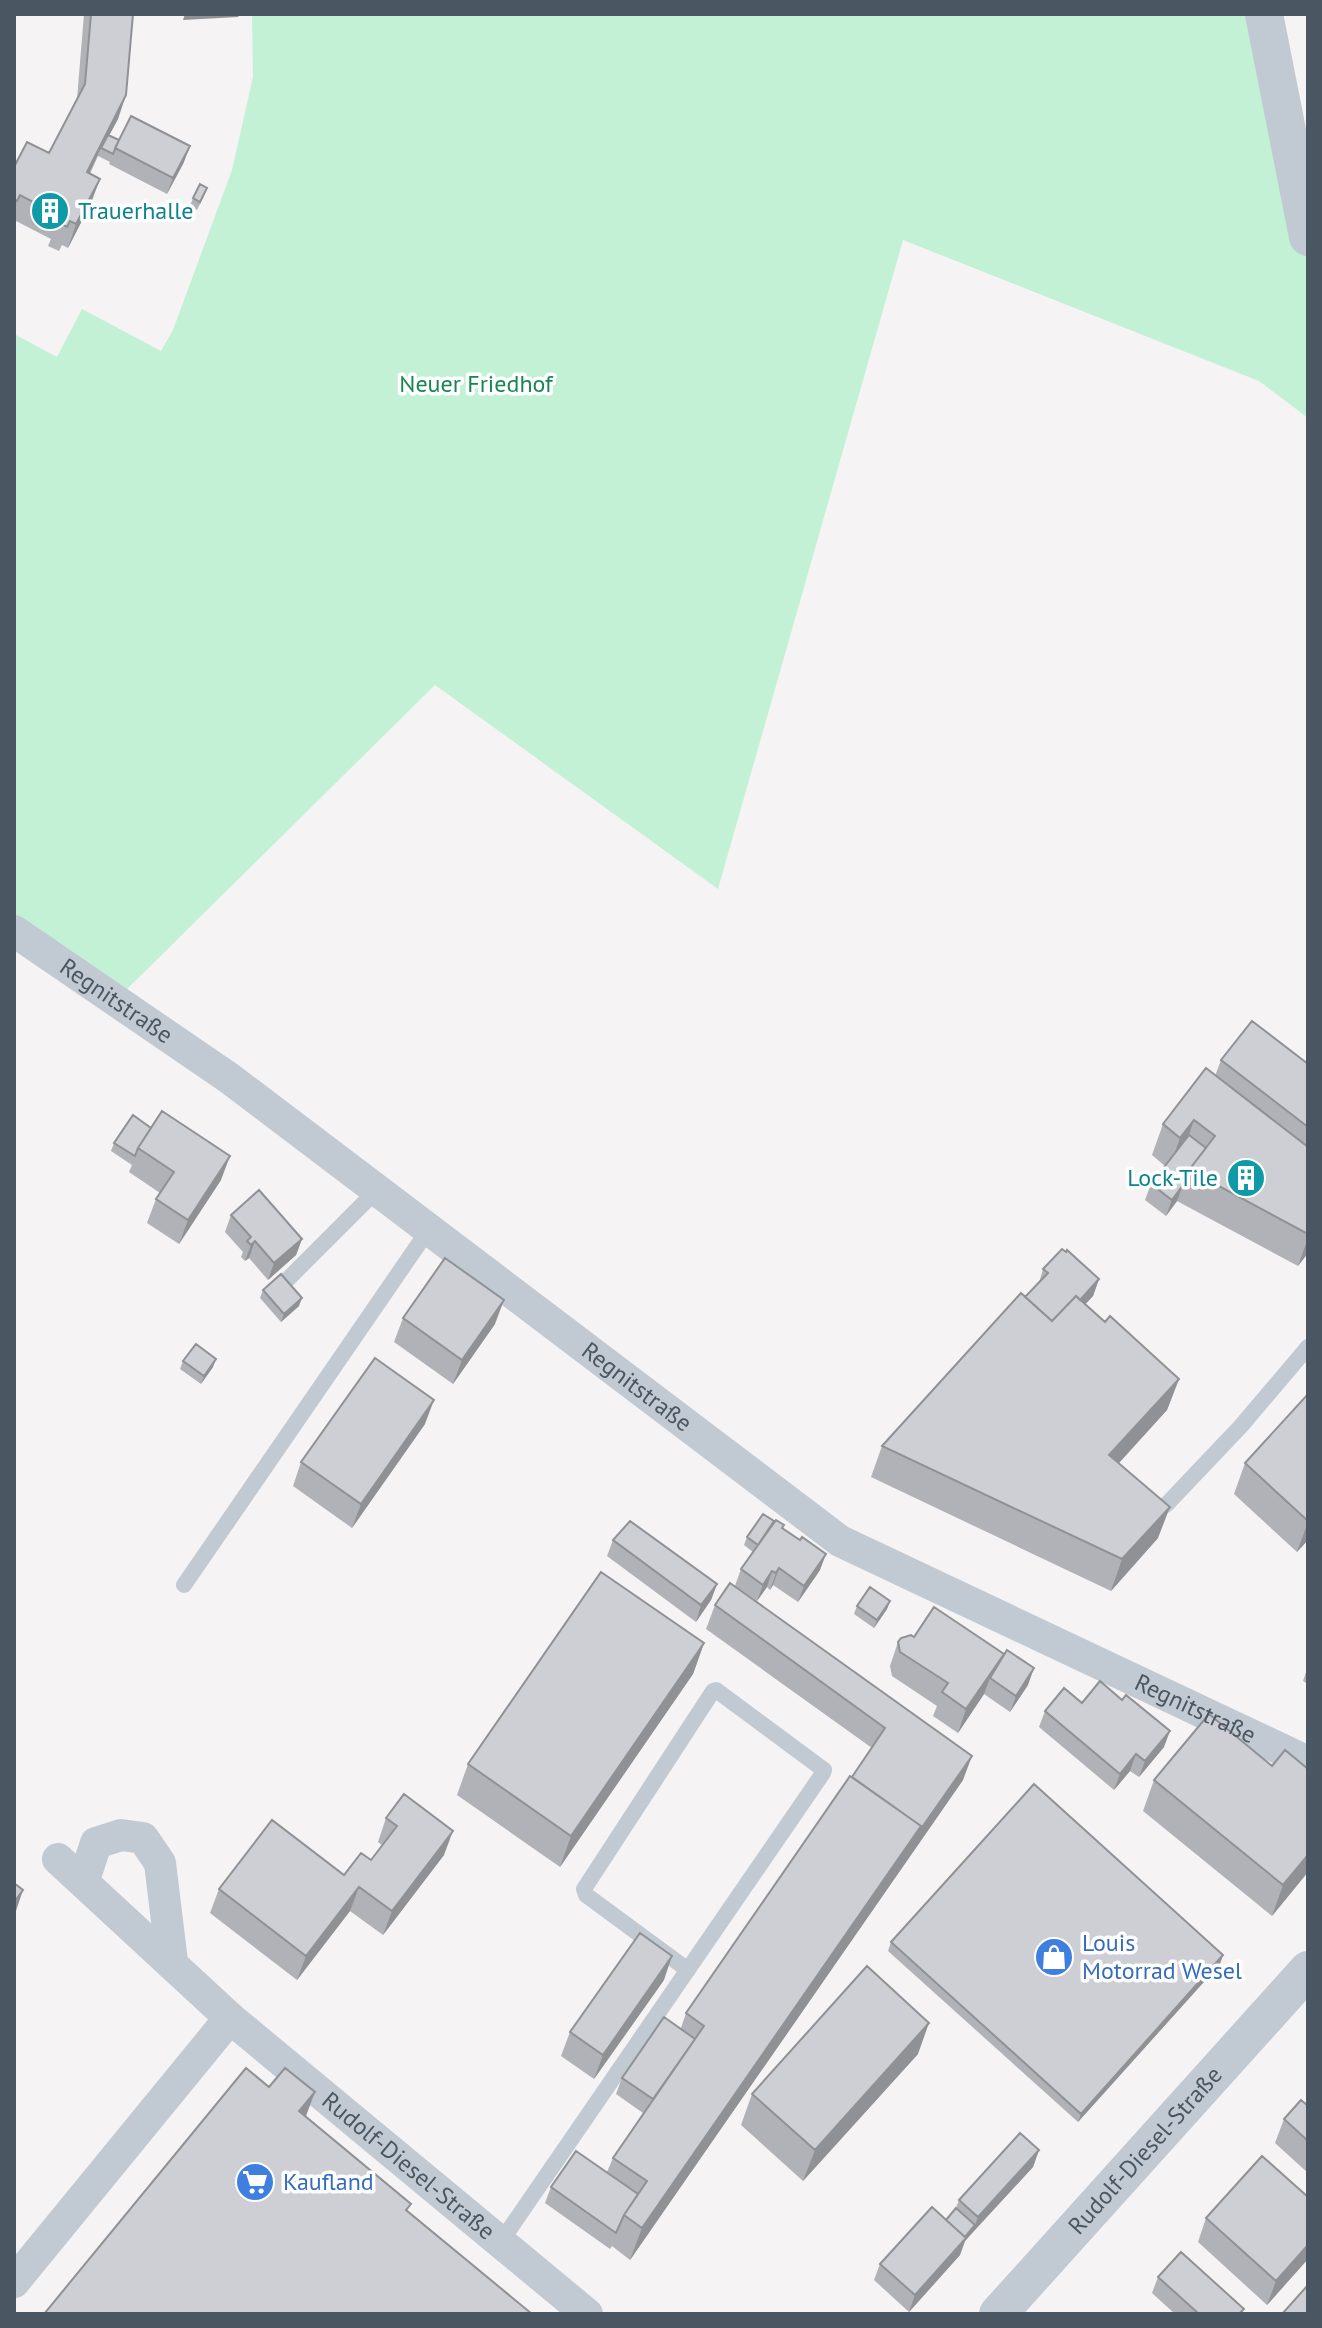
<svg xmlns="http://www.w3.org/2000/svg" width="1322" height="2328" font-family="'PT Sans',sans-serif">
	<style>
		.green { fill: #c3f1d5 }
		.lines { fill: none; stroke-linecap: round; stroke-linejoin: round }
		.service { stroke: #c1cad2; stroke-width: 16 }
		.minor { stroke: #c1cad2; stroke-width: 32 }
		.tertiary { stroke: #c1cad2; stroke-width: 38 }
		.wall { fill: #b0b2b7 }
		.shaded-wall { fill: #909195 }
		.building { fill: #cdcfd5; stroke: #909195; stroke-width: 2 }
		.labels { text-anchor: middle; stroke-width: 7; stroke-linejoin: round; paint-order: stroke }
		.culture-label { font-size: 24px; fill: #0d838f; stroke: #fff; text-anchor: start }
		.park-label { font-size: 24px; fill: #17864f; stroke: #fff }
		.street-label { font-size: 24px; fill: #4a5661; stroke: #fff }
		.shop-label { font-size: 24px; fill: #366cbe; stroke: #fff; text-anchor: start }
	</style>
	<rect width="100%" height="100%" fill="#f5f3f3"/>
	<path class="green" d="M252,14H1248L1308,180V418L1259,381L903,240L718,889L435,685L122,994L14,920V334L57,357L82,309L161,351L173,330L232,170L253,77Z"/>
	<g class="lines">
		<path class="service" d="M288,1279L377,1190
			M1166,1505L1241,1426L1308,1347
			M184,1585L429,1229
			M500,2243L823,1773L824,1770L716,1690L713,1691L584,1889L586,1895L688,1970"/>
		<g class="minor">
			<path id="s1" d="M14,931L229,1078L840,1541L1308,1762"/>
			<path id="s2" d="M58,1859L230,2018L587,2314"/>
			<path d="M84,1880L96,1843L121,1835L143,1838L160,1863L172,1962"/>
			<path d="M14,2282L230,2018"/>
		</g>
		<g class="tertiary">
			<path d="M1264,14L1308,237"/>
			<path id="s3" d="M998,2314L1308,1970"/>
		</g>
	</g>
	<path class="wall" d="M84,14H133L118,119L109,135L119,140L184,162L167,194L109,164L110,162L98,156L90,174L91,203L68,248L62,245L59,251L48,246L51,239L14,220V165L49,153L77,99Z
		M204,196L197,210L190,206L193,198Z
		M1221,1060L1308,1064V1253L1298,1266L1177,1201L1166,1216L1145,1200L1151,1184L1165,1166L1152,1155L1163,1124L1215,1076Z
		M133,1115L221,1180L179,1244L147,1223L156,1199L160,1193L129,1172L132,1165L111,1151L114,1143Z
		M231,1215L302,1239L296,1255L268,1280L249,1258L245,1261L241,1257L243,1252L225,1232Z
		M1043,1269L1099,1279L1093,1296L1085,1304L1105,1322L1179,1379L1167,1410L1119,1463L1158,1538L1111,1591L871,1477L882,1446L1039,1283Z
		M263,1290L299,1306L281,1322L260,1298Z
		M403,1318L495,1324L453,1384L394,1342Z
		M183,1361L213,1367L201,1384L180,1369Z
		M1308,1394V1540L1297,1552L1234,1494L1245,1463Z
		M425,1424L352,1528L293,1486L301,1462Z
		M783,1529L820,1570L798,1602L773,1585L770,1590L767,1587L757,1601L735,1586L741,1569L753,1552L744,1545L747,1537Z
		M613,1540L717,1584L711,1600L696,1622L607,1556Z
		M890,1601L887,1609L874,1628L854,1614L857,1606Z
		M715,1605L963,1780L630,2260L612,2246L610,2249L545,2203L551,2187L607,2172L613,2158L643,2113L616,2094L622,2078L681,2028L686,2013L872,1748L706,1629Z
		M898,1642L1028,1685L1010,1712L984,1694L958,1733L933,1716L937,1706L892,1676L890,1666Z
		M704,1643L693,1674L560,1867L457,1795L468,1764Z
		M1308,1666V1684L1303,1681Z
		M1082,1703L1164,1747L1139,1777L1130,1771L1114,1790L1039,1727L1045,1711Z
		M1272,1766L1308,1872L1272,1916L1143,1811L1154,1780Z
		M386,1818L444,1855L383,1935L350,1911L297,1980L210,1913L219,1889L344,1875L371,1860L382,1845L378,1842Z
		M891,1942L1220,1964L1078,2122L888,1951Z
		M664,1980L594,2079L561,2056L570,2032Z
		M918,2054L803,2181L741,2125L752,2094Z
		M1307,2106H1308V2173L1275,2143L1284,2119Z
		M1039,2150L1033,2167L965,2241L960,2255L909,2312L874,2280L880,2264L946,2220L956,2208L959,2200Z
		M1308,2197V2259L1267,2305L1198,2242L1206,2218Z
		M1158,2277L1242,2314H1175L1152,2293Z"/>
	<path class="shaded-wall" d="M185,14H240L238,17L183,20Z
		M126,95L118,119L102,149L101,148L78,196L87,172Z
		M190,146L184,162L167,194L173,178Z
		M100,179L91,203L68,248L76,224Z
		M1194,1120L1183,1152L1169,1169L1180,1138Z
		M230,1156L221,1180L179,1244L188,1220Z
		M1183,1185L1177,1201L1166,1216L1172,1200Z
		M1308,1238V1253L1298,1266Z
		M302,1239L296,1255L268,1280L274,1263Z
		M255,1241L249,1258L245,1261L251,1245Z
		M1099,1279L1093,1296L1041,1353L1046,1336Z
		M302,1298L299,1306L281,1322L284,1314Z
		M504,1300L495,1324L453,1384L462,1360Z
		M216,1359L213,1367L201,1384L204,1376Z
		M1179,1379L1167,1410L1098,1486L1109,1455Z
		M434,1400L425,1424L352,1528L361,1504Z
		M1170,1507L1158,1538L1111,1591L1122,1559Z
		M1308,1522V1540L1297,1552Z
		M826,1554L820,1570L798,1602L804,1586Z
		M779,1568L773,1585L770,1590L776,1573Z
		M772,1571L767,1587L757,1601L763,1585Z
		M717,1584L711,1600L696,1622L701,1605Z
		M890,1601L887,1609L874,1628L877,1620Z
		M704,1643L693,1674L560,1867L571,1836Z
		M1004,1654L990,1678L984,1694L958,1733L966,1709Z
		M1034,1668L1028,1685L1010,1712L1016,1696Z
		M1170,1731L1164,1747L1139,1777L1145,1761Z
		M1136,1754L1130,1771L1114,1790L1120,1774Z
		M972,1756L963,1780L630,2260L642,2228L921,1826Z
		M453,1831L444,1855L383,1935L392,1911Z
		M1308,1855V1872L1272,1916L1283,1885Z
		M359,1887L350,1911L297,1980L306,1956Z
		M23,1890L15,1914L14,1915V1902Z
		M1223,1955L1220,1964L1078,2122L1081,2114Z
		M672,1956L664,1980L594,2079L603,2055Z
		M929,2023L918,2054L803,2181L815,2150Z
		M315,2092L306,2116L291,2135L299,2111Z
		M1039,2150L1033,2167L972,2233L978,2217Z
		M975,2225L972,2233L965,2241L960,2255L909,2312L915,2295Z
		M1308,2245V2259L1267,2305L1276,2281Z"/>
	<path class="building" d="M91,14H133L126,95L87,172L100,179L76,224L70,221L67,227L57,222L60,216L20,195L17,201L14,199V167L27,142L49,153L85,84Z
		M131,116L190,146L173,178L115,148Z
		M108,135L119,140L113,154L101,148Z
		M200,184L207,188L200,202L193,198Z
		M1252,1021L1308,1064V1127L1221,1060Z
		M1206,1068L1308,1147V1234L1189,1170L1215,1136L1194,1120L1180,1138L1163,1124Z
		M162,1111L230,1156L188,1220L156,1199L174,1172L138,1148Z
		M133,1115L151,1128L138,1148L135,1156L114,1143Z
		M1189,1135L1206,1148L1189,1170L1183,1185L1172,1200L1151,1184Z
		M259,1190L302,1239L274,1263L255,1241L251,1245L247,1241L251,1237L231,1215Z
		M1062,1249L1066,1252L1067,1250L1099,1279L1080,1300L1076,1296L1052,1321L1025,1297L1048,1273L1043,1269Z
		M445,1258L504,1300L462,1360L403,1318Z
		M281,1274L302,1298L284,1314L263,1290Z
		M1021,1293L1052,1321L1076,1296L1105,1322L1110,1316L1179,1379L1109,1455L1170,1507L1122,1559L882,1446Z
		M196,1344L216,1359L204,1376L183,1361Z
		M375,1358L434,1400L361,1504L301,1462Z
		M1308,1394V1521L1245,1463Z
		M763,1514L774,1521L758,1545L747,1537Z
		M776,1520L784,1525L782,1528L800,1540L802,1537L826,1554L804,1586L779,1568L776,1573L772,1571L763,1585L741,1569Z
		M630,1521L717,1584L701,1605L613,1540Z
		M601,1572L704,1643L571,1836L468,1764Z
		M730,1583L972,1756L918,1833L921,1826L852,1777L885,1728L715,1605Z
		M870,1587L890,1601L877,1620L857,1606Z
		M934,1607L1004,1654L966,1709L942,1692L948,1683L900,1652L898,1642L901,1638L911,1635L914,1637Z
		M1007,1650L1034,1668L1016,1696L990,1678Z
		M1100,1681L1122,1700L1126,1695L1170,1731L1145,1761L1136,1754L1120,1774L1045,1711L1064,1688L1082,1703Z
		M1209,1714L1272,1766L1285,1750L1308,1769V1855L1283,1885L1154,1780Z
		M850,1776L921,1826L642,2228L624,2215L647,2181L613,2158L704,2026L686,2013Z
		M1034,1784L1223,1955L1081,2114L891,1942Z
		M404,1794L453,1831L392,1911L359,1887L306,1956L219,1889L272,1820L344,1875L361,1853L371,1860L397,1826L386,1818Z
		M14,1883L23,1890L14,1902Z
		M640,1933L672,1956L603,2055L570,2032Z
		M867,1966L929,2023L815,2150L752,2094Z
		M664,2017L695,2039L653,2099L622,2078Z
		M246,2068L269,2087L285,2068L315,2092L299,2111L411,2204L406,2210L532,2314H44Z
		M1301,2100L1308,2106V2141L1284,2119Z
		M1020,2133L1039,2150L978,2217L959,2200Z
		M576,2151L638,2194L624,2215L616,2233L551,2187Z
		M1262,2156L1308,2197V2245L1276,2281L1206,2218Z
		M932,2207L966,2238L915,2295L880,2264Z
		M956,2208L975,2225L965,2237L946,2220Z
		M1181,2252L1244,2309L1239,2314H1199L1158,2277Z
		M1308,2285V2314H1282Z"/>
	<defs>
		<symbol id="building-disc" viewBox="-11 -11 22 22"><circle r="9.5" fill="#0f9aa8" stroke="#fff"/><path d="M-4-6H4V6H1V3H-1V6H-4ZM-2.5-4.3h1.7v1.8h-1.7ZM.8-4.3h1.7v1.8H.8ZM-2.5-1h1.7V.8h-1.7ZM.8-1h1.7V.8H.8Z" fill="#fff"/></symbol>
		<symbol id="shop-disc" viewBox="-11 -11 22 22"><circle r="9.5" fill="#3f7fe0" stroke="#fff"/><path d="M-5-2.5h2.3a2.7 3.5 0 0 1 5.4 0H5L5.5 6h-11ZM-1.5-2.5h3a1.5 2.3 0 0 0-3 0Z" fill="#fff"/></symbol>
		<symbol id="supermarket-disc" viewBox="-11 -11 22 22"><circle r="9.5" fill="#3f7fe0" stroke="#fff"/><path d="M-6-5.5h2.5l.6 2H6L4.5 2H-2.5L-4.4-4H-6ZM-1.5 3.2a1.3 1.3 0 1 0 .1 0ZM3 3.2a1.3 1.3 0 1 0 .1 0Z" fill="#fff"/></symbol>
	</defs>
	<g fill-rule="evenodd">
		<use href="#building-disc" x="28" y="189" width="44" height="44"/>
		<use href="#building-disc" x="1224" y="1156" width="44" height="44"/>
		<use href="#shop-disc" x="1032" y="1935" width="44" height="44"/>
		<use href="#supermarket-disc" x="233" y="2160" width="44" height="44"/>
	</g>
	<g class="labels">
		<g class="culture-label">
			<text x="78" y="219">Trauerhalle</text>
			<text x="1218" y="1186" text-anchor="end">Lock-Tile</text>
		</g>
		<g class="park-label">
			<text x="476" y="392">Neuer Friedhof</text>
		</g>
		<g class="street-label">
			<text dy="8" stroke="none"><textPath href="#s1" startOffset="124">Regnitstraße</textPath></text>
			<text dy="8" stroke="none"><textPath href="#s1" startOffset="772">Regnitstraße</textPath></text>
			<text dy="8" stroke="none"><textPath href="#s1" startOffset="1420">Regnitstraße</textPath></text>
			<text dy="8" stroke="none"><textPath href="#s3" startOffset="220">Rudolf-Diesel-Straße</textPath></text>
			<text dy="8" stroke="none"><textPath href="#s2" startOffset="466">Rudolf-Diesel-Straße</textPath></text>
		</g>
		<g class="shop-label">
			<text x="1082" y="1951">Louis<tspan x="1082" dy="28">Motorrad Wesel</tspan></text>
			<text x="283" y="2190">Kaufland</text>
		</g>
	</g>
	<rect width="1322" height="2328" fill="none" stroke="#4a5661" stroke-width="32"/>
</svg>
